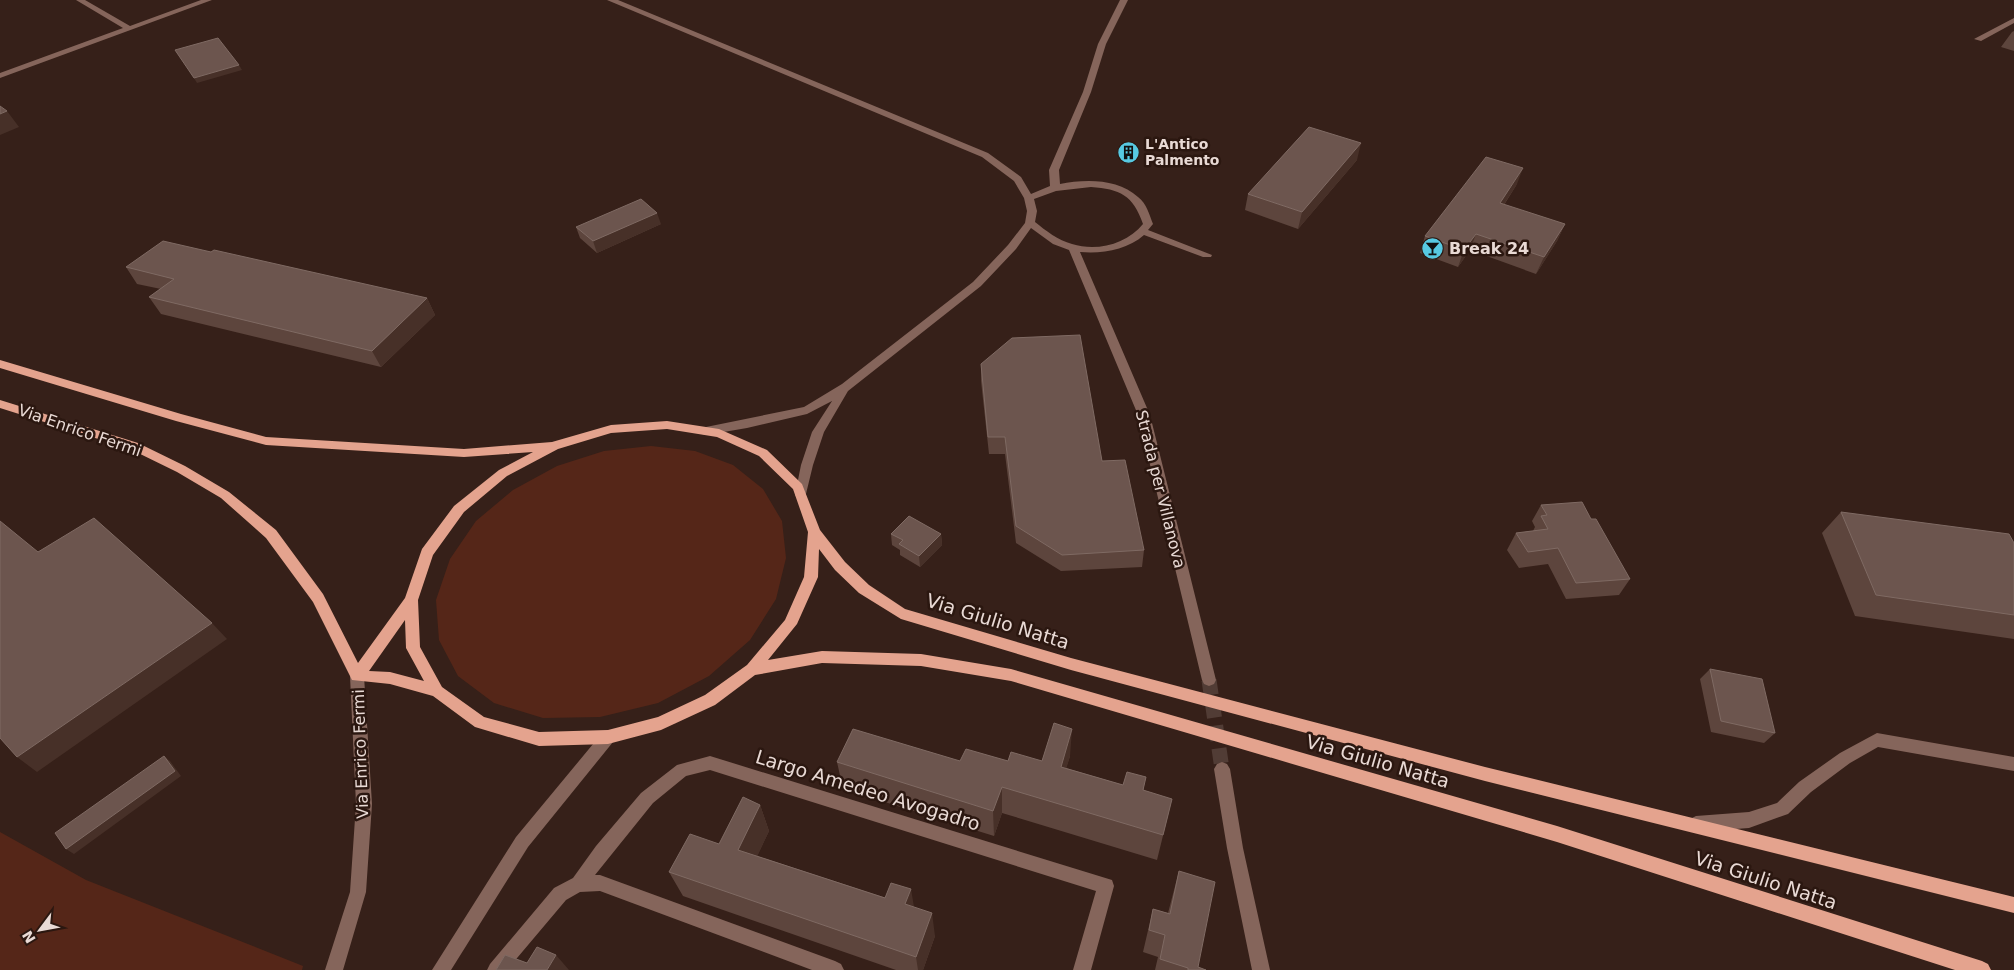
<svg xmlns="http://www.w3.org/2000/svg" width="2014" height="970" font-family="'DejaVu Sans',sans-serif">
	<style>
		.green { fill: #552618 }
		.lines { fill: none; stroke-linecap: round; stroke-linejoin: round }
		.minor-tunnel { stroke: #513c35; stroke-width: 15; stroke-dasharray: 15 8; stroke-linecap: butt }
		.minor { fill: #85655b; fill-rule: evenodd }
		.major { fill: #e4a38e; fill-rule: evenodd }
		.wall { fill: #5d453d }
		.shaded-wall { fill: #473028 }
		.building { fill: #6c554e; stroke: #7f6a63 }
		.labels { text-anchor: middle; stroke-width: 5; stroke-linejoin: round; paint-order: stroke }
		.far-poi-label { font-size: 14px; font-weight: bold; fill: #e9dad5; stroke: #2b1710; text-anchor: start }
		.poi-label { font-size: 16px; font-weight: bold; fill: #e9dad5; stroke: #2b1710; text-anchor: start }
		.street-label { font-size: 16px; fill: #e9dad5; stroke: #2b1710 }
		.near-street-label { font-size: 19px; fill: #e9dad5; stroke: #2b1710 }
	</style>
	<rect width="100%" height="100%" fill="#362019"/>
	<path class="green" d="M651,446L695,451L733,465L763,489L782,521L786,558L776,599L750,640L709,676L658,703L600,717L543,718L494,703L458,676L439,640L436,600L450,559L476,521L513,490L557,466L604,451Z
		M0,832L86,880L303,966L302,970H0Z"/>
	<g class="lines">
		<path class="minor-tunnel" d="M1209,680L1222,769"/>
		<path class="minor" d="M76,0H85L130,26L201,0H212L0,78V73L123,28Z
			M607,0H618L988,153L1021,177L1031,194L1050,186L1049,170L1083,92L1098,44L1120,0H1128L1106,44L1091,92L1059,170L1060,184C1084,179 1118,178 1138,197C1147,204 1149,214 1153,224L1148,230L1212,255L1211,257H1203L1144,235C1127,250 1102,254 1080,252L1150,415L1216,680L1214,684L1209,686L1204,684L1202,680L1138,415L1069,250L1053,244L1031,228L1016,249L981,286L848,391L824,432L813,465L805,498H797L795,495L801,465L812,432L832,401L807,414L747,428L706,435L702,434L700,431L702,428L706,427L804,407L842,384L973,282L1008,245L1025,223L1027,211L1024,198L1014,181L982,157ZM1091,187C1120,189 1133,195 1143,224C1127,244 1097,252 1072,244C1058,240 1046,231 1035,222L1037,211L1034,199L1056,191Z
			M2014,18V23L1981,41L1974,39Z
			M357,670L362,672L364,676L372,804L366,892L343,970H325L350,892L356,804L350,676L352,672Z
			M608,730L613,732L616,737L613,742L528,847L451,970H432L516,837L603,732Z
			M1877,733L2014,757V771L1878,747L1850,763L1811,792L1788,814L1749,828L1696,832L1690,829L1688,824L1690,819L1696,816L1749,812L1777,803L1799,782L1840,753Z
			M710,756L1112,880L1114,886L1091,970H1073L1096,891L710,770L686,776L653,803L595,875H600L835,961L841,964L844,970H812L600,891L580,892L566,900L507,970H487L490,964L554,888L573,878L596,846L641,793L677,765Z
			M1222,762L1227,764L1230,769L1243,848L1270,970H1252L1227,848L1214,769L1217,764Z"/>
		<path class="major" d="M0,360L181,414L266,437L464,449L552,442L611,425L667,421L719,429L767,450L802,484L820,530L845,562L869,585L905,609L1071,658L1485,767L2014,897V913L1485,781L1071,670L901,619L859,593L835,570L819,549L818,577L797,624L768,660L822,651L921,654L1011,669L1557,826L1982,961L1988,964L1991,970H1955L1557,842L1011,681L921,666L822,663L755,675L715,705L661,730L608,744L539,746L475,727L433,696L390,684L352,680L313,602L266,538L221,498L177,472L130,449L0,408V400L138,443L185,466L229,492L276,530L323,594L358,663L405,598L422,549L454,506L499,470L533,452L464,457L266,445L176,421L0,368ZM667,429L717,437L759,456L793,489L808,532L804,577L785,620L747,665L705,695L658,717L608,730L539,732L484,717L442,687L420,647L418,600L433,555L464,512L507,476L558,449L611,433ZM405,620L406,648L424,681L390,672L369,671Z"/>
	</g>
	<path class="wall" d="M2014,31V51L2001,47L2012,32Z
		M1357,160L1298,229L1245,210L1248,194Z
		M1517,184L1504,205L1565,224L1557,241L1536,274L1470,250L1458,267L1420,253L1425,236Z
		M661,224L597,253L580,238L576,227Z
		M126,267L427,298L435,315L381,367L161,314L149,297L161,289L137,284Z
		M981,364L1102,461L1144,550L1142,567L1061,571L1016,543L1005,454H989L981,381Z
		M1541,505L1591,519L1630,579L1619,595L1566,599L1548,564L1519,568L1507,550L1516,533L1533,531L1535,527L1532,521Z
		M1841,512L2014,543V639L1855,616L1822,533Z
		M891,534H941L942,545L920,567L900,555V550L892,545Z
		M1710,669L1775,733L1764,743L1711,732L1700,679Z
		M1070,756L1066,768L1123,785L1146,777L1143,791L1172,799L1157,860L1002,813L994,836L843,789L837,762L1042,761Z
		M760,805L769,831L757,856L914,907L935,936L923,970H896L683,896L669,872L719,844Z
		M1179,871L1198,967L1206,970H1155L1158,957L1143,952L1153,909L1168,913Z"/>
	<path class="shaded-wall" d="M239,65L242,70L197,83L194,78Z
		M7,111L19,127L0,135V114Z
		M1361,143L1357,160L1298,229L1302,212Z
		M1523,168L1517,184L1494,220L1500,203Z
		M657,213L661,224L597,253L593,241Z
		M1565,224L1557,241L1536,274L1544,257Z
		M1476,234L1470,250L1458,267L1464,250Z
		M427,298L435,315L381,367L372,351Z
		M941,534L942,545L920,567L919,556Z
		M212,623L227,639L37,772L17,757Z
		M1072,729L1070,756L1059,793L1061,767Z
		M164,756L170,761L181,776L74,854L66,849Z
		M1002,787V813L994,836L993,811Z
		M760,805L769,831L749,874L738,850Z
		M911,889L915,913L905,904Z
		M932,913L935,936L923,970H918L916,957Z
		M556,955L569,970H547Z"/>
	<path class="building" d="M218,38L239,65L194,78L175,50Z
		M0,106L7,111L0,114Z
		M1309,127L1361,143L1302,212L1248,194Z
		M1486,157L1523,168L1500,203L1565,224L1544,257L1476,234L1464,250L1425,236Z
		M641,199L657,213L593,241L576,227Z
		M163,241L211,252L214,250L427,298L372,351L149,297L174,279L126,267Z
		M1080,335L1102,461L1125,460L1144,550L1062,555L1016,526L1005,437H988L981,364L1012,338Z
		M1582,502L1591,519H1596L1630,579L1576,583L1558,548L1528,552L1516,533L1548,529L1541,516L1547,515L1541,505Z
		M1841,512L2009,534L2014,543V615L1876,595Z
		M909,516L941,534L919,556L899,544L903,540L891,534Z
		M94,518L212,623L17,757L0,738V521L38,552Z
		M1710,669L1762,679L1775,733L1721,721Z
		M1054,723L1072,729L1061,767L1123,785L1127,772L1146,777L1143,790L1172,799L1163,835L1002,787L993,811L837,762L853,729L960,761L966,749L1008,761L1011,752L1042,761Z
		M164,756L175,771L66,849L55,833Z
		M743,797L760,805L738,850L885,898L891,883L911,889L905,904L932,913L916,957L669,872L690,834L719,844Z
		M1179,871L1215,882L1198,967L1206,970H1188V968L1160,959L1165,935L1149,930L1153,909L1170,914Z
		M537,947L556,955L547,970H496L505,955L527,963Z"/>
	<defs>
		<symbol id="building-disc" viewBox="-11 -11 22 22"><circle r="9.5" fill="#57c9e2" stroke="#2b1710"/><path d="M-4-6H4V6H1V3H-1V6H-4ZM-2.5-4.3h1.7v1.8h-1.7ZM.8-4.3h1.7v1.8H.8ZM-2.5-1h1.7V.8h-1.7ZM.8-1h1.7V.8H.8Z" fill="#111"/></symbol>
		<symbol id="bar-disc" viewBox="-11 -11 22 22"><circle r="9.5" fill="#57c9e2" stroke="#2b1710"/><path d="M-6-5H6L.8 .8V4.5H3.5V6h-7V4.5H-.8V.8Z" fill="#111"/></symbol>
	</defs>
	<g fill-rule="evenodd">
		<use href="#building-disc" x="1116" y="140" width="25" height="25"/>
		<use href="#bar-disc" x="1420" y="236" width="25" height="25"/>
	</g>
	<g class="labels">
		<g class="far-poi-label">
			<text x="1145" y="149">L'Antico<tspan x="1145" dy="16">Palmento</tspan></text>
		</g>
		<g class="poi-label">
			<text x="1449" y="254">Break 24</text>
		</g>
		<g class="street-label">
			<text transform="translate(80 430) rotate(19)" y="6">Via Enrico Fermi</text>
			<text transform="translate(1161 489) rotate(76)" y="6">Strada per Villanova</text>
			<text transform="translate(360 754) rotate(-92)" y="6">Via Enrico Fermi</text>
		</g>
		<g class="near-street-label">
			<text transform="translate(998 621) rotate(17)" y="7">Via Giulio Natta</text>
			<text transform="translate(1378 761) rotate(16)" y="7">Via Giulio Natta</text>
			<text transform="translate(868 790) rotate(17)" y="7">Largo Amedeo Avogadro</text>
			<text transform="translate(1766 880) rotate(18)" y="7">Via Giulio Natta</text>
		</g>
	</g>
	<g transform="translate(40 930) rotate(238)" stroke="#2b1710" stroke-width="4" paint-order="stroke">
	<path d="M0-4L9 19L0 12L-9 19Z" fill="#e9dad5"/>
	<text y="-8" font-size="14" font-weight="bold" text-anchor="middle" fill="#e9dad5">N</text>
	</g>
</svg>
